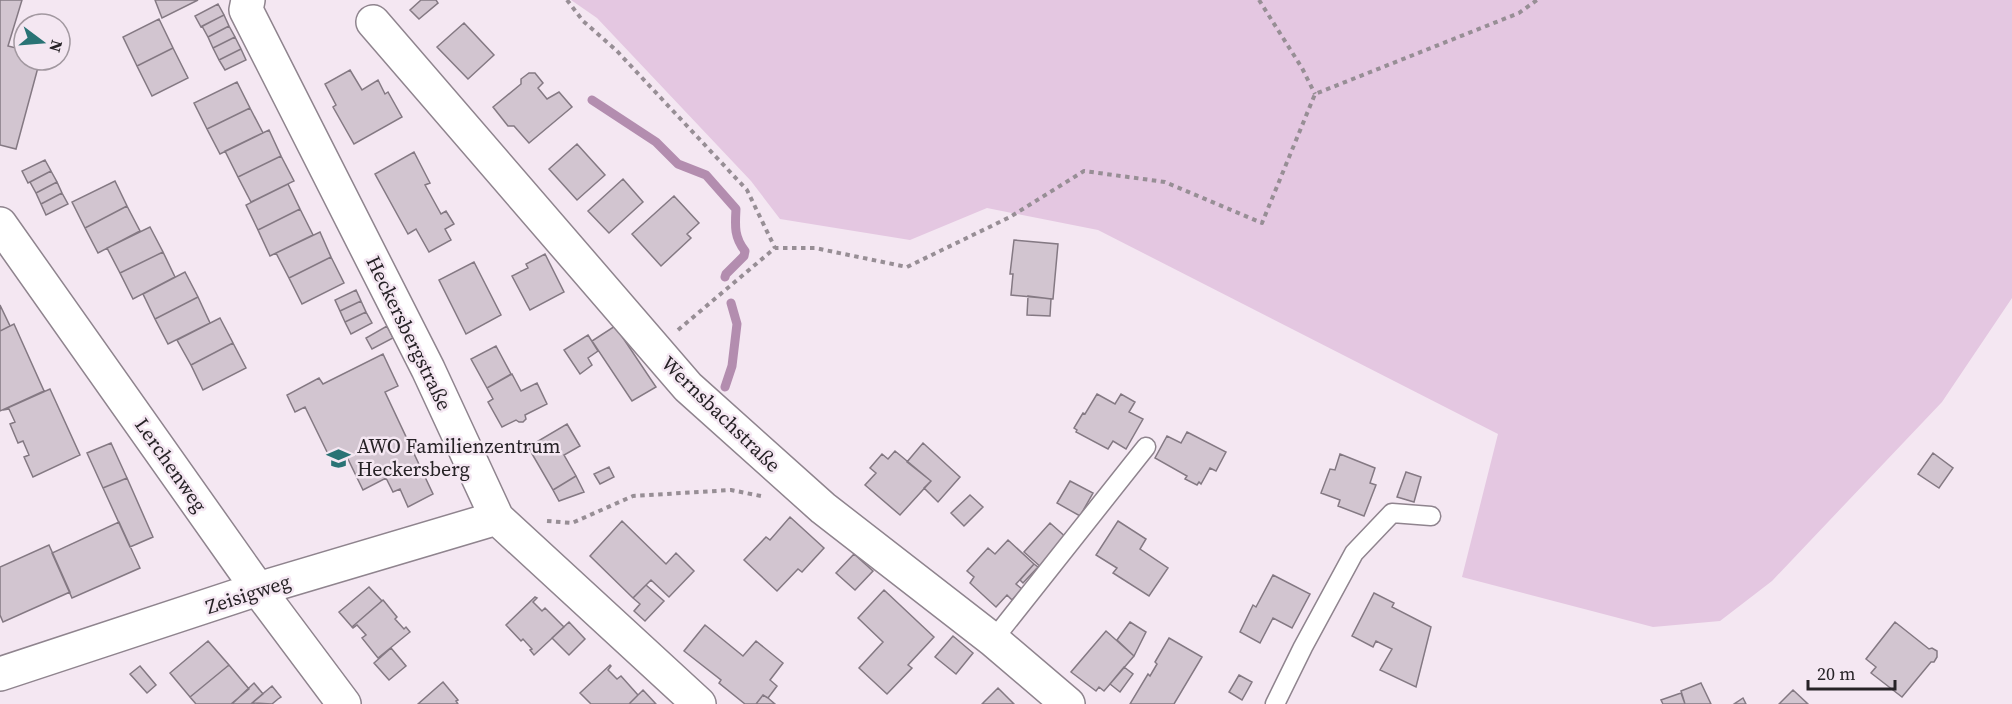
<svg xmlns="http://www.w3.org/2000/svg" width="2012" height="704" font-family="'Source Serif 4',serif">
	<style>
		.green { fill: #e4c7e1 }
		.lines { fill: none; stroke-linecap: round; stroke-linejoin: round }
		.stream { stroke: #b38daf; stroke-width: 9 }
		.building { fill: #d2c5d0; stroke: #847983; stroke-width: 1.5 }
		.lane-casing { stroke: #8f848e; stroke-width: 21 }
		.street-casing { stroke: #8f848e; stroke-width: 36 }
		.path { stroke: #978e95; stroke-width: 4; stroke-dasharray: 4.5 4.5; stroke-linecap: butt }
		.lane { stroke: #fff; stroke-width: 18 }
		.street { stroke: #fff; stroke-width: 33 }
		.labels { text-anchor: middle; stroke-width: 5; stroke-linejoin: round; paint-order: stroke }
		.street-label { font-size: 20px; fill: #262226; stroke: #f4e7f2 }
		.poi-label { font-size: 20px; fill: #262226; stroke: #f4e7f2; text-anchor: start }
	</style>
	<rect width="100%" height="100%" fill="#f4e7f2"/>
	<path class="green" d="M571,0H2012V298L1942,402L1772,581L1720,621L1653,627L1462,577L1498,434L1098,230L987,208L910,240L780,219L751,181L597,18Z"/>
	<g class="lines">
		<path class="stream" d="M592,100L656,142L678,164L706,175L736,209C735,226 734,237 745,251L744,256L726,274L725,277
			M725,387L732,366L737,324L731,303"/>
	</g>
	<path class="building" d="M0,0H22L8,46L24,50V60H40L16,149L0,145Z
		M155,0H198L162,18Z
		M421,0H436L438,3L419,19L410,10Z
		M218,4L224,15L201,27L195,16Z
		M224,15L229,26L208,37L202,26Z
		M159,19L173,48L137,66L123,37Z
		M464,23L494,55L468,79L437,47Z
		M229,26L235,37L213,48L208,37Z
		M235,37L241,49L219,60L213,48Z
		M173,48L188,78L152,96L137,66Z
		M241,49L246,60L225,70L219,60Z
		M350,70L362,90L378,80L385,94L388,92L402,117L354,144L333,107L336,105L325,84Z
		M529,73H535L543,83L538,88L547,99L559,92L572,107L529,143L514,126H508L493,107L521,84V79Z
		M237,82L250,108L207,129L194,103Z
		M250,108L263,133L220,154L207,129Z
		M269,130L281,156L238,177L225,151Z
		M577,144L605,175L577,200L549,169Z
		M414,152L430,183L425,185L441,214L446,211L454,224L445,229L451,240L429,252L416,229L408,234L375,174Z
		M281,156L294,181L251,202L238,177Z
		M45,160L51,171L28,183L22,171Z
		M51,171L57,182L36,193L30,182Z
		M623,179L643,202L609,233L588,211Z
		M115,181L127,206L85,228L72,202Z
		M57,182L62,193L41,204L36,193Z
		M288,184L300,209L258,230L246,205Z
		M62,193L68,204L46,215L41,204Z
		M674,196L699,223L687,234L691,238L661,266L632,234Z
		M127,206L140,231L98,253L85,228Z
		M300,209L313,235L270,256L258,230Z
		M150,227L163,252L120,273L107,248Z
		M320,232L331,257L289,278L276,253Z
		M1014,240L1058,244L1053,299L1011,295L1013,274H1010Z
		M163,252L175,277L133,299L120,273Z
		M545,254L564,292L530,310L512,276L528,268L526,264Z
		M331,257L344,283L302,304L289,278Z
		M474,262L501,315L466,334L439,280Z
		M185,272L198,297L155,319L143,294Z
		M356,290L361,301L340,311L335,300Z
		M1028,296L1051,299L1050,316L1027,315Z
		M198,297L210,323L168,344L155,319Z
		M361,301L366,312L345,322L340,311Z
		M0,305L10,326L0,331Z
		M366,312L372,323L351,334L345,322Z
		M220,318L233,343L191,365L177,340Z
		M14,324L44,391L0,411V331Z
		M387,326L393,338L372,349L366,338Z
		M615,326L656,387L632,401L592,341Z
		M588,335L598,351L588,358L592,365L580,374L564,350Z
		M233,343L246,368L203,390L191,365Z
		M496,346L511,374L487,388L471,359Z
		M383,354L398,386L385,392L433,494L408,507L400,489L393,492L386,478L363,490L345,453L331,460L305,407L295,412L287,395L319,378L323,384Z
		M512,374L521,391L537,383L547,404L525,415L526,419L523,422H519L516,420L502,427L488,402L493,399L487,388Z
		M50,389L80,455L33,477L24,457L29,455L23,441L18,443L10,424L15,422L9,409L3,410Z
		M1097,394L1115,404L1121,394L1135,402L1129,412L1143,419L1126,449L1113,441L1108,449L1076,432L1077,430L1074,428L1083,413L1085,414Z
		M567,424L580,446L564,455L576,476L553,490L528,447Z
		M1187,432L1226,452L1216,471L1210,468L1201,484L1199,482L1197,485L1185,479L1187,476L1155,458L1167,436L1181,443Z
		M111,443L127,478L103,488L87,453Z
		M923,443L960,477L938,502L924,488L931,481L907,462Z
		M895,451L931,481L900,515L865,485L876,473L870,468L882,454L888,459Z
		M1933,453L1953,468L1939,488L1918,474Z
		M1340,454L1375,468L1370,483L1376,485L1364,516L1338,506L1340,500L1321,493L1330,469L1335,470Z
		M609,467L614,477L600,484L594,474Z
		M1406,472L1421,477L1414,502L1397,497Z
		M576,476L584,492L559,501L553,490Z
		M127,478L153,537L130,547L103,488Z
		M1070,481L1093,493L1080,516L1057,503Z
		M970,495L983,507L964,526L951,513Z
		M790,517L824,548L802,572L798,569L777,591L744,560L766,537L770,540Z
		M622,521L666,564L676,553L694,571L669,597L651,580L633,598L590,556Z
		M1118,521L1146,539L1140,549L1168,568L1149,596L1113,573L1117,568L1096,555Z
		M119,522L140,568L72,598L52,553Z
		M1050,523L1068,539L1043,569L1024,552Z
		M1008,540L1034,564L1016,584L1022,589L1012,600L1007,595L996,607L970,583L974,577L967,571L988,548L995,554Z
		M49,545L70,592L3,622L0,615V567Z
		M854,554L873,571L855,590L836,573Z
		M1034,564L1038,567L1023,583L1020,580Z
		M1273,575L1310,594L1292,628L1273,618L1260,643L1240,632L1253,605L1256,607Z
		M646,585L664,601L645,621L634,611L640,604L633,598Z
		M369,587L382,601L352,627L339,612Z
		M884,590L934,637L908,665L912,668L887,694L859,668L883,642L858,618Z
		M1374,593L1394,603L1392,607L1431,627L1416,687L1380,670L1392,649L1376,641L1373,647L1352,636Z
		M535,597L537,598L533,602L542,611L545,608L564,627L534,655L530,650L532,649L523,639L521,641L506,625Z
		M383,600L397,617L395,619L404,629L406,627L410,632L378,658L362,638L366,635L357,625L353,628L352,627Z
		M569,622L585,639L569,655L552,638Z
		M1130,622L1146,632L1134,656L1117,640Z
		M1895,622L1929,649L1932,648L1937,651V657L1934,662H1931L1902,697L1871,673L1876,667L1866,659Z
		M705,625L743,656L756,641L783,663L770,680L777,686L768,698L763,695L756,704H745L719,683L721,680L684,651Z
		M1106,631L1134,656L1104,691L1099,687L1096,691L1071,672Z
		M953,636L973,653L956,674L935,657Z
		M1169,638L1202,657L1174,704H1130L1148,674L1150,676L1157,664L1155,662Z
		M208,641L229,665L190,697L170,673Z
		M391,648L406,666L389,680L374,663Z
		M229,665L249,689L231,704H196L190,697Z
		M610,665L611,666L608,670L617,679L621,676L638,695L629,704H591L580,693Z
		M140,666L156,685L147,693L130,674Z
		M1124,667L1133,674L1120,692L1110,684Z
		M1239,675L1252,682L1242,700L1229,692Z
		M443,682L458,700L456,701L458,704H418Z
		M254,683L263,694L251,704H232Z
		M1701,683L1711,704H1685L1681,691Z
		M272,686L281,697L278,699L272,704L252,703Z
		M998,688L1014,704H982Z
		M643,690L656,704H629Z
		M1793,690L1808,704H1779Z
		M1681,693L1685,704H1663L1661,700Z
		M763,695L768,698L775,704H756Z
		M1743,698L1746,704H1734Z"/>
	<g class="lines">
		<defs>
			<path id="lane" d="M993,640L1146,447
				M1275,704L1303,647L1354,553L1392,513L1431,516"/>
			<path id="street" d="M248,0L246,10L428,369L497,518L699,704
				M373,22L688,387L823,508L993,640L1068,704
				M0,224L258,589L344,704
				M0,674L258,589L497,518"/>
		</defs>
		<use href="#lane" class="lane-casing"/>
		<use href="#street" class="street-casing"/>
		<path class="path" d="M567,0L583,21L616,50L747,190L775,248
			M1259,0L1302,68L1315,94
			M678,330L775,248H815L907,267L1010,217L1084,171L1165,182L1262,223L1315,94L1519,13L1537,0
			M547,521L572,523L633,496L731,490L761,496"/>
		<use href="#lane" class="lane"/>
		<use href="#street" class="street"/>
	</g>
	<defs>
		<symbol id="school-bare" viewBox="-9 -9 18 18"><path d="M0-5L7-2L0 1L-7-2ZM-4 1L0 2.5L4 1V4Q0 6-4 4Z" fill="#297375" stroke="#f4e7f2" stroke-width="2.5" paint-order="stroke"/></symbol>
	</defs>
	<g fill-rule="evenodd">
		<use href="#school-bare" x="322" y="442" width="33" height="33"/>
	</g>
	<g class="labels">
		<g class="street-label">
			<text transform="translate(409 333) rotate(64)" y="7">Heckersbergstraße</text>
			<text transform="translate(721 414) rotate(44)" y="7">Wernsbachstraße</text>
			<text transform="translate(171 465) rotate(55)" y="7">Lerchenweg</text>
			<text transform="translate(248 594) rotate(-18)" y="7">Zeisigweg</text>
		</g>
		<g class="poi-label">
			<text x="357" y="453">AWO Familienzentrum<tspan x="357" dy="23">Heckersberg</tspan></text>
		</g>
	</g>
	<g transform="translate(42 42) rotate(106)"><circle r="28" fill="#f4e7f2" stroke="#a298a0" stroke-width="1.5"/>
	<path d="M0-4.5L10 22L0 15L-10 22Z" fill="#297375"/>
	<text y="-9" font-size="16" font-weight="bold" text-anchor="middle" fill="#262226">N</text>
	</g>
	<path d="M1808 680v9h87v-9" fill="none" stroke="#262226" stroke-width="3"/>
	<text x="1817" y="680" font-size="18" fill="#262226" stroke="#f4e7f2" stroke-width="4.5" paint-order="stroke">20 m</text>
</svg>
